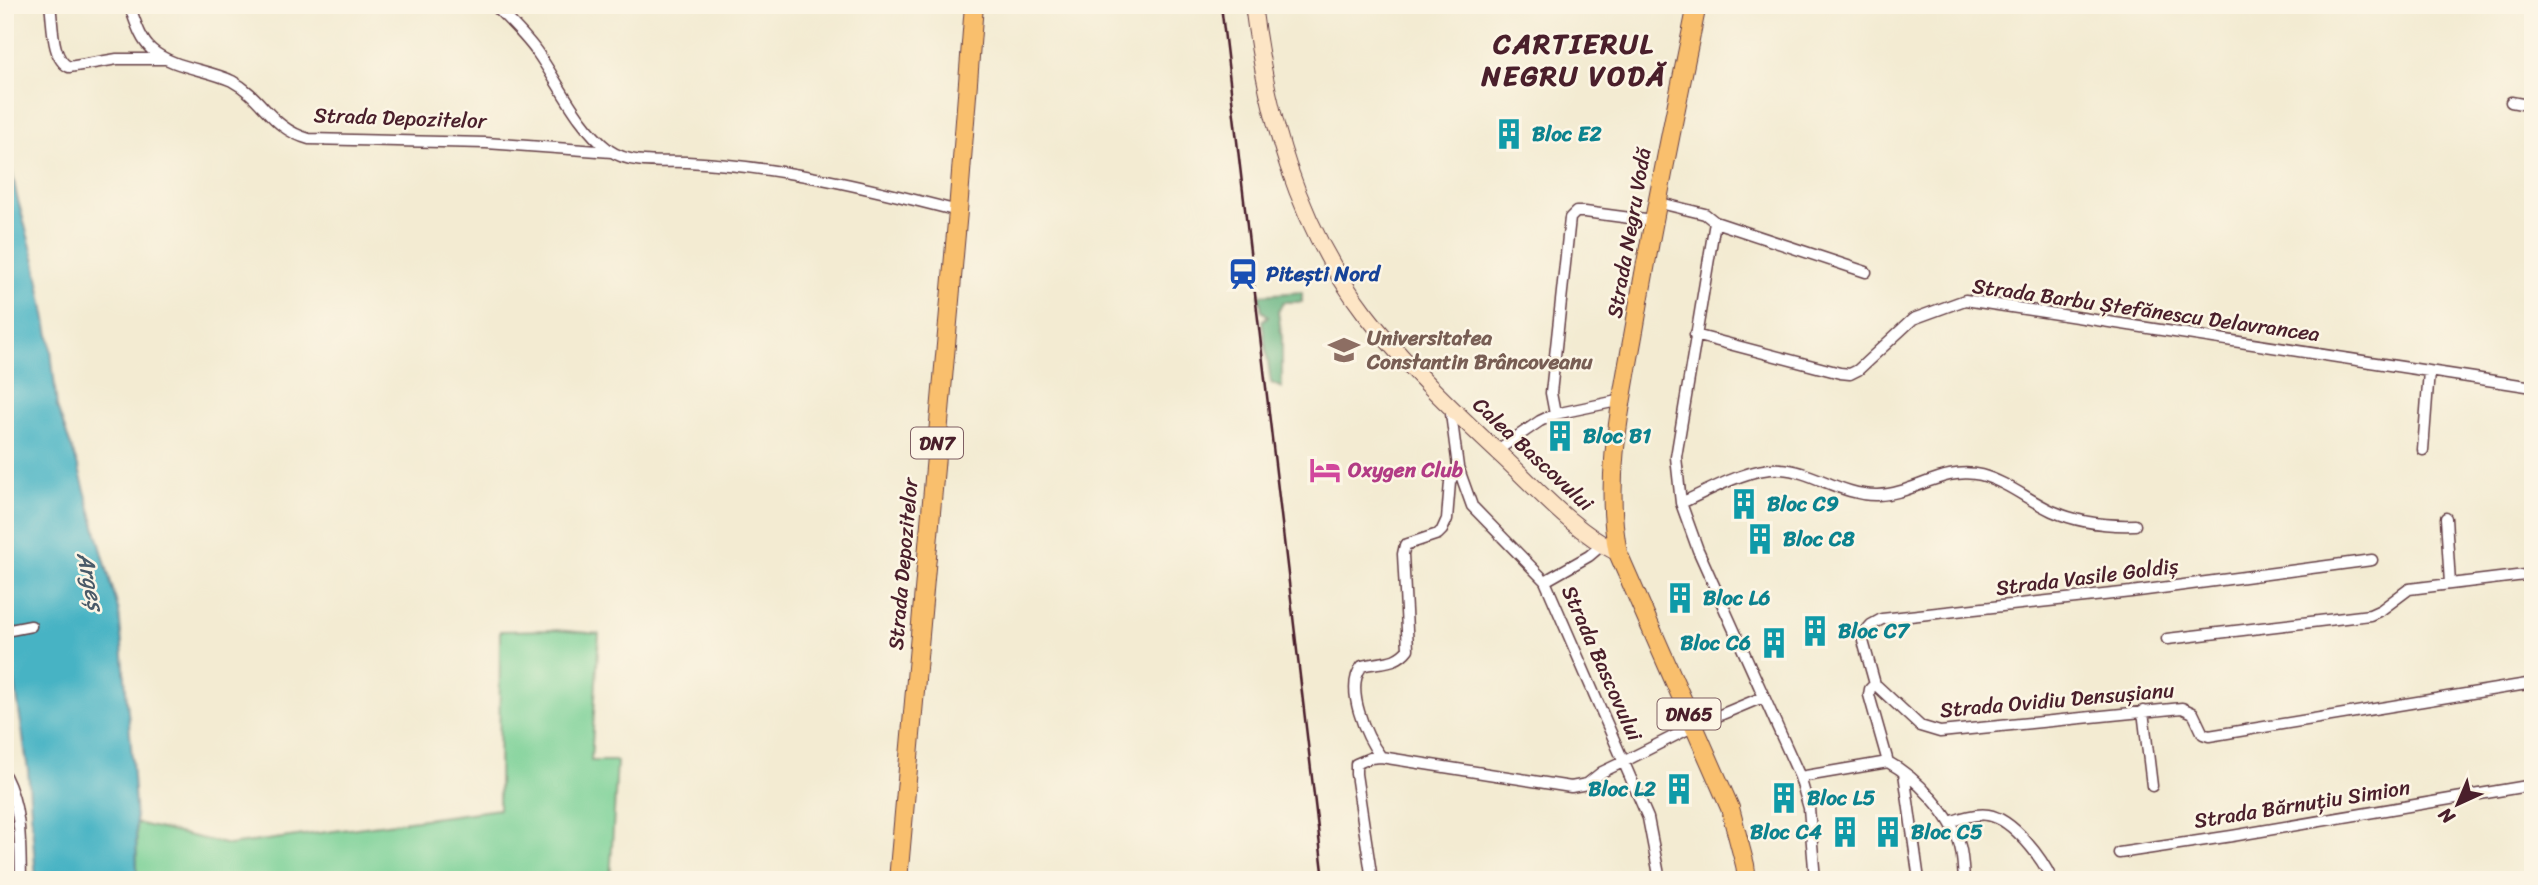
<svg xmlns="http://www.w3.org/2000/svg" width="2538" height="885" font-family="Sriracha,sans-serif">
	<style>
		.green { fill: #79d096; stroke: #627860; stroke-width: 2 }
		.forest { fill: #62b27f; stroke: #566855; stroke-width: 2 }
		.water { fill: #47b3c4; stroke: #486978; stroke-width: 2 }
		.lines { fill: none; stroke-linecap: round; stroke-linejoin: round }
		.street-casing { stroke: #633e44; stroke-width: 13 }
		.secondary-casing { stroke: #633e44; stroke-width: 18 }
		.primary-casing { stroke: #633e44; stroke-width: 20 }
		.street { stroke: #fff; stroke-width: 10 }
		.secondary { stroke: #fde5c5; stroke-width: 16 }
		.primary { stroke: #f9bf6d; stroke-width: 18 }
		.rail { stroke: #4a1f2b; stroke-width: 2.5 }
		.labels { text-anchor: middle; stroke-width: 5; stroke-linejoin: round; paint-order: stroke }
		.shield { fill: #fcf5e5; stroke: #7f5f63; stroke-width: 2 }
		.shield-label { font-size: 19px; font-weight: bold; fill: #4a1f2b }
		.street-label { font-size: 21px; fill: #4a1f2b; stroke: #fcf5e5 }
		.culture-label { font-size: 21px; font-weight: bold; fill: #0d838f; stroke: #fcf5e5; text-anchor: start }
		.transit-label { font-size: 21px; font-weight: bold; fill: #164399; stroke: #fcf5e5; text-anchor: start }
		.education-label { font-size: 21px; font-weight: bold; fill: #785e54; stroke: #fcf5e5; text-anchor: start }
		.hotel-label { font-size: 21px; font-weight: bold; fill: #b23c85; stroke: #fcf5e5; text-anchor: start }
		.water-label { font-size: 23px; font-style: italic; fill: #495a68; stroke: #fcf5e5 }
		.district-label { font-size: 28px; font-weight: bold; letter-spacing: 2px; fill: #4a1f2b; stroke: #fcf5e5 }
	</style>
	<rect width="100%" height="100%" fill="#fcf5e5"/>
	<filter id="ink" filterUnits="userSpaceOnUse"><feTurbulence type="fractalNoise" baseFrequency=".0143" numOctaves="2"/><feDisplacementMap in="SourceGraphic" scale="14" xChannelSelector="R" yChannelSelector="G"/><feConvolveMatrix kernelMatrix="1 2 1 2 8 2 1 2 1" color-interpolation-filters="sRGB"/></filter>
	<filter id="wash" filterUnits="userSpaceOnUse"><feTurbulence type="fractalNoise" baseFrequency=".00686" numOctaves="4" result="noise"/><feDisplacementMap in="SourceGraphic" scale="28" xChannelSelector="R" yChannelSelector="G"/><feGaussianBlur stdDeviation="1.57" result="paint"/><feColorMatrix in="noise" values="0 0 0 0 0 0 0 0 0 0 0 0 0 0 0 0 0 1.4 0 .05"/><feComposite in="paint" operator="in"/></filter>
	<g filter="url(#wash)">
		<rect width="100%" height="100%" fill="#f3ebd2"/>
		<path class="green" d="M555,630L599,634L591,761H617L610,880H137L136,823L229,845L499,809L500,631Z"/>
		<path class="forest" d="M1302,292V302H1283L1278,312L1282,338V388L1271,383L1262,321L1268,316L1262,311L1259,295Z"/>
		<path class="water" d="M5,138L17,197L35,261L50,341L57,407L79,469L119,612L131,745L136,823L137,880H36L28,770L5,617Z"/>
	</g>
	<g filter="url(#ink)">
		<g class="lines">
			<defs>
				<path id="street" d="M50,5C53,22 51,59 69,67L117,59H166
					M129,5C135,19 139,38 151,49C172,68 207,69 232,81C264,98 270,128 309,139L486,143L612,152
					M494,5C509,20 525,35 537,52C560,85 577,125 609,150C630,165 662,161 687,162C779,166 869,188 958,211
					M2511,102L2533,106
					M1656,202L1705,214L1715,222L1676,457L1681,503L1698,550L1800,777L1809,808L1815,880
					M1715,222L1866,272
					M1695,335L1840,373L1850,374L1858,370L1913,319L1965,300L2533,387
					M1450,406L1458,467L1472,506L1545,581L1648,818L1660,880
					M1555,414L1551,393L1570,218L1576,212H1585L1653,221
					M2423,450L2429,371
					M1496,451L1540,421L1555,414L1622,400
					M1681,503C1708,491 1751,466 1781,469C1813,471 1842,496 1878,495C1914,494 1943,466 1981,475C2007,482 2028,500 2052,511C2079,523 2106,526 2135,525
					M2446,518L2450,584
					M2372,560L2131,592L1882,619L1871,625L1864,633L1863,641L1875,684L1920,726L1940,732L2182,708L2193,713L2203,734L2209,736L2533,683
					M1545,581L1589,556L1602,545
					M5,631L31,626
					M2167,639L2370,615L2381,610L2409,589L2533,574
					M1875,684L1870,689L1869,695L1888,762
					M2143,711L2152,786
					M1381,757C1366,737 1344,688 1362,666C1380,661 1396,665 1408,649L1403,554L1405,545L1438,534L1442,530L1447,519L1450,482L1458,467
					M1904,773L1919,880
					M5,776C22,809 20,844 21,880
					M1800,777L1888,762C1916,777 1952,815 1960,846C1963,857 1963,869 1964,880
					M1950,822C1961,818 1976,813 1988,815C2013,819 2042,858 2052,880
					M2119,853L2232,836L2533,785
					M1372,880L1356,774V764L1370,758L1381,757L1571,787L1587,784L1602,772L1625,761L1694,726L1763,697"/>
				<path id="secondary" d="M1253,5C1267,114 1296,223 1364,312C1403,363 1457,414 1504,458C1539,491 1574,531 1618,553"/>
				<path id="primary" d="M1697,5C1675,112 1653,218 1635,325C1622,399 1603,478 1618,553L1730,808L1745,865L1747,880
					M898,880L958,211L974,5"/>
			</defs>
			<use href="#street" class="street-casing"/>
			<use href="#secondary" class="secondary-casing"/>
			<use href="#primary" class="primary-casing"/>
			<use href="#street" class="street"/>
			<use href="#secondary" class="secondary"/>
			<use href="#primary" class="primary"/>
			<path class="rail" d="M1221,5L1324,880"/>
		</g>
	</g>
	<defs>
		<symbol id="building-bare" viewBox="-9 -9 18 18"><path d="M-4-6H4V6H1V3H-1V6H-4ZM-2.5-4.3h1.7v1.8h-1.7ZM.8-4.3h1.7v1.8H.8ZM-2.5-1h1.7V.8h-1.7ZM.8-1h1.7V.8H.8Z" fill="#0f9aa8" stroke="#fcf5e5" stroke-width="2.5" paint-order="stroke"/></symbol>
		<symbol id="station-bare" viewBox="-9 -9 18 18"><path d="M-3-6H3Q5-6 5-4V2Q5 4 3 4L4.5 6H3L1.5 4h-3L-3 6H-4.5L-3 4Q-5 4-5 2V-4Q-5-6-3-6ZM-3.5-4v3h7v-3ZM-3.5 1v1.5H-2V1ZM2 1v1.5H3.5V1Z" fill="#1a4fb4" stroke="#fcf5e5" stroke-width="2.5" paint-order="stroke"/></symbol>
		<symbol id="university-bare" viewBox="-9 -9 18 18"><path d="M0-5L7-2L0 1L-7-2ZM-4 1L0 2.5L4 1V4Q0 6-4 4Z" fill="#8d6e63" stroke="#fcf5e5" stroke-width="2.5" paint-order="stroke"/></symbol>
		<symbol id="hotel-bare" viewBox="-9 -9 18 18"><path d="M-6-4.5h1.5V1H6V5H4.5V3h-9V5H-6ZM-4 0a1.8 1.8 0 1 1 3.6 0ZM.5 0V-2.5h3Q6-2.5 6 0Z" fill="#d1479c" stroke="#fcf5e5" stroke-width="2.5" paint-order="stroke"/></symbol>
	</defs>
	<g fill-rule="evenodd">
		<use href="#building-bare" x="1487" y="112" width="44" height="44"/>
		<use href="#station-bare" x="1221" y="252" width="44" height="44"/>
		<use href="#university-bare" x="1322" y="328" width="44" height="44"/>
		<use href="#building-bare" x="1538" y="414" width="44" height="44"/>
		<use href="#hotel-bare" x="1303" y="448" width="44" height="44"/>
		<use href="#building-bare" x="1722" y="482" width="44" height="44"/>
		<use href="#building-bare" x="1738" y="517" width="44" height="44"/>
		<use href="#building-bare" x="1658" y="576" width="44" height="44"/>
		<use href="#building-bare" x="1793" y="609" width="44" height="44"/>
		<use href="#building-bare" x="1752" y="621" width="44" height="44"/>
		<use href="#building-bare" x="1657" y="767" width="44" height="44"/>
		<use href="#building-bare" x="1762" y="776" width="44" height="44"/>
		<use href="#building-bare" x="1823" y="810" width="44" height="44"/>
		<use href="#building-bare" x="1866" y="810" width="44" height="44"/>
	</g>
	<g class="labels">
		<g class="shield">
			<rect x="911" y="427.5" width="52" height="31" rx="5"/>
			<rect x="1657.5" y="698.5" width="63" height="31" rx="5"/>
		</g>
		<g class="shield-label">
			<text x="937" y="450">DN7</text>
			<text x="1689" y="721">DN65</text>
		</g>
		<g class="street-label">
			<text transform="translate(400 118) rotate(2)" y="7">Strada Depozitelor</text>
			<text transform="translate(1629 233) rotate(-80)" y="7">Strada Negru Vodă</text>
			<text transform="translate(2146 310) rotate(8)" y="7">Strada Barbu Ștefănescu Delavrancea</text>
			<text transform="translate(1533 454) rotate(43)" y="7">Calea Bascovului</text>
			<text transform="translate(903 564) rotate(-85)" y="7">Strada Depozitelor</text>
			<text transform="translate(2087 577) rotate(-7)" y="7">Strada Vasile Goldiș</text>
			<text transform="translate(1602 663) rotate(66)" y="7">Strada Bascovului</text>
			<text transform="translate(2057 700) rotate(-5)" y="7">Strada Ovidiu Densușianu</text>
			<text transform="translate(2302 804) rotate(-9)" y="7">Strada Bărnuțiu Simion</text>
		</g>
		<g class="culture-label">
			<text x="1532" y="141">Bloc E2</text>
			<text x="1583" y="443">Bloc B1</text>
			<text x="1767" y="511">Bloc C9</text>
			<text x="1783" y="546">Bloc C8</text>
			<text x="1703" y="605">Bloc L6</text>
			<text x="1838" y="638">Bloc C7</text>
			<text x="1751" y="650" text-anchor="end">Bloc C6</text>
			<text x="1656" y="796" text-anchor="end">Bloc L2</text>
			<text x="1807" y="805">Bloc L5</text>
			<text x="1822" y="839" text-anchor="end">Bloc C4</text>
			<text x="1911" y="839">Bloc C5</text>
		</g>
		<g class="transit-label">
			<text x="1266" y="281">Pitești Nord</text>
		</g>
		<g class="education-label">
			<text x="1367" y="345">Universitatea<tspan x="1367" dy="24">Constantin Brâncoveanu</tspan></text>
		</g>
		<g class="hotel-label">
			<text x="1348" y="477">Oxygen Club</text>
		</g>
		<g class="water-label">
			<text transform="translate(91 581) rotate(78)" y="8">Argeș</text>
		</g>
		<g class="district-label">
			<text x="1574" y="53">CARTIERUL<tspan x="1574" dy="32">NEGRU VODĂ</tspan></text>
		</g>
	</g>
	<rect width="2538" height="885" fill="none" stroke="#fcf5e5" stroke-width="28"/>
	<g transform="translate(2458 804) rotate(224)" stroke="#fcf5e5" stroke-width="5" paint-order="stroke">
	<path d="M0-5L12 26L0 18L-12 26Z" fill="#4a1f2b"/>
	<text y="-10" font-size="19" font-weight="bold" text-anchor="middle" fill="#4a1f2b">N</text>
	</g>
</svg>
